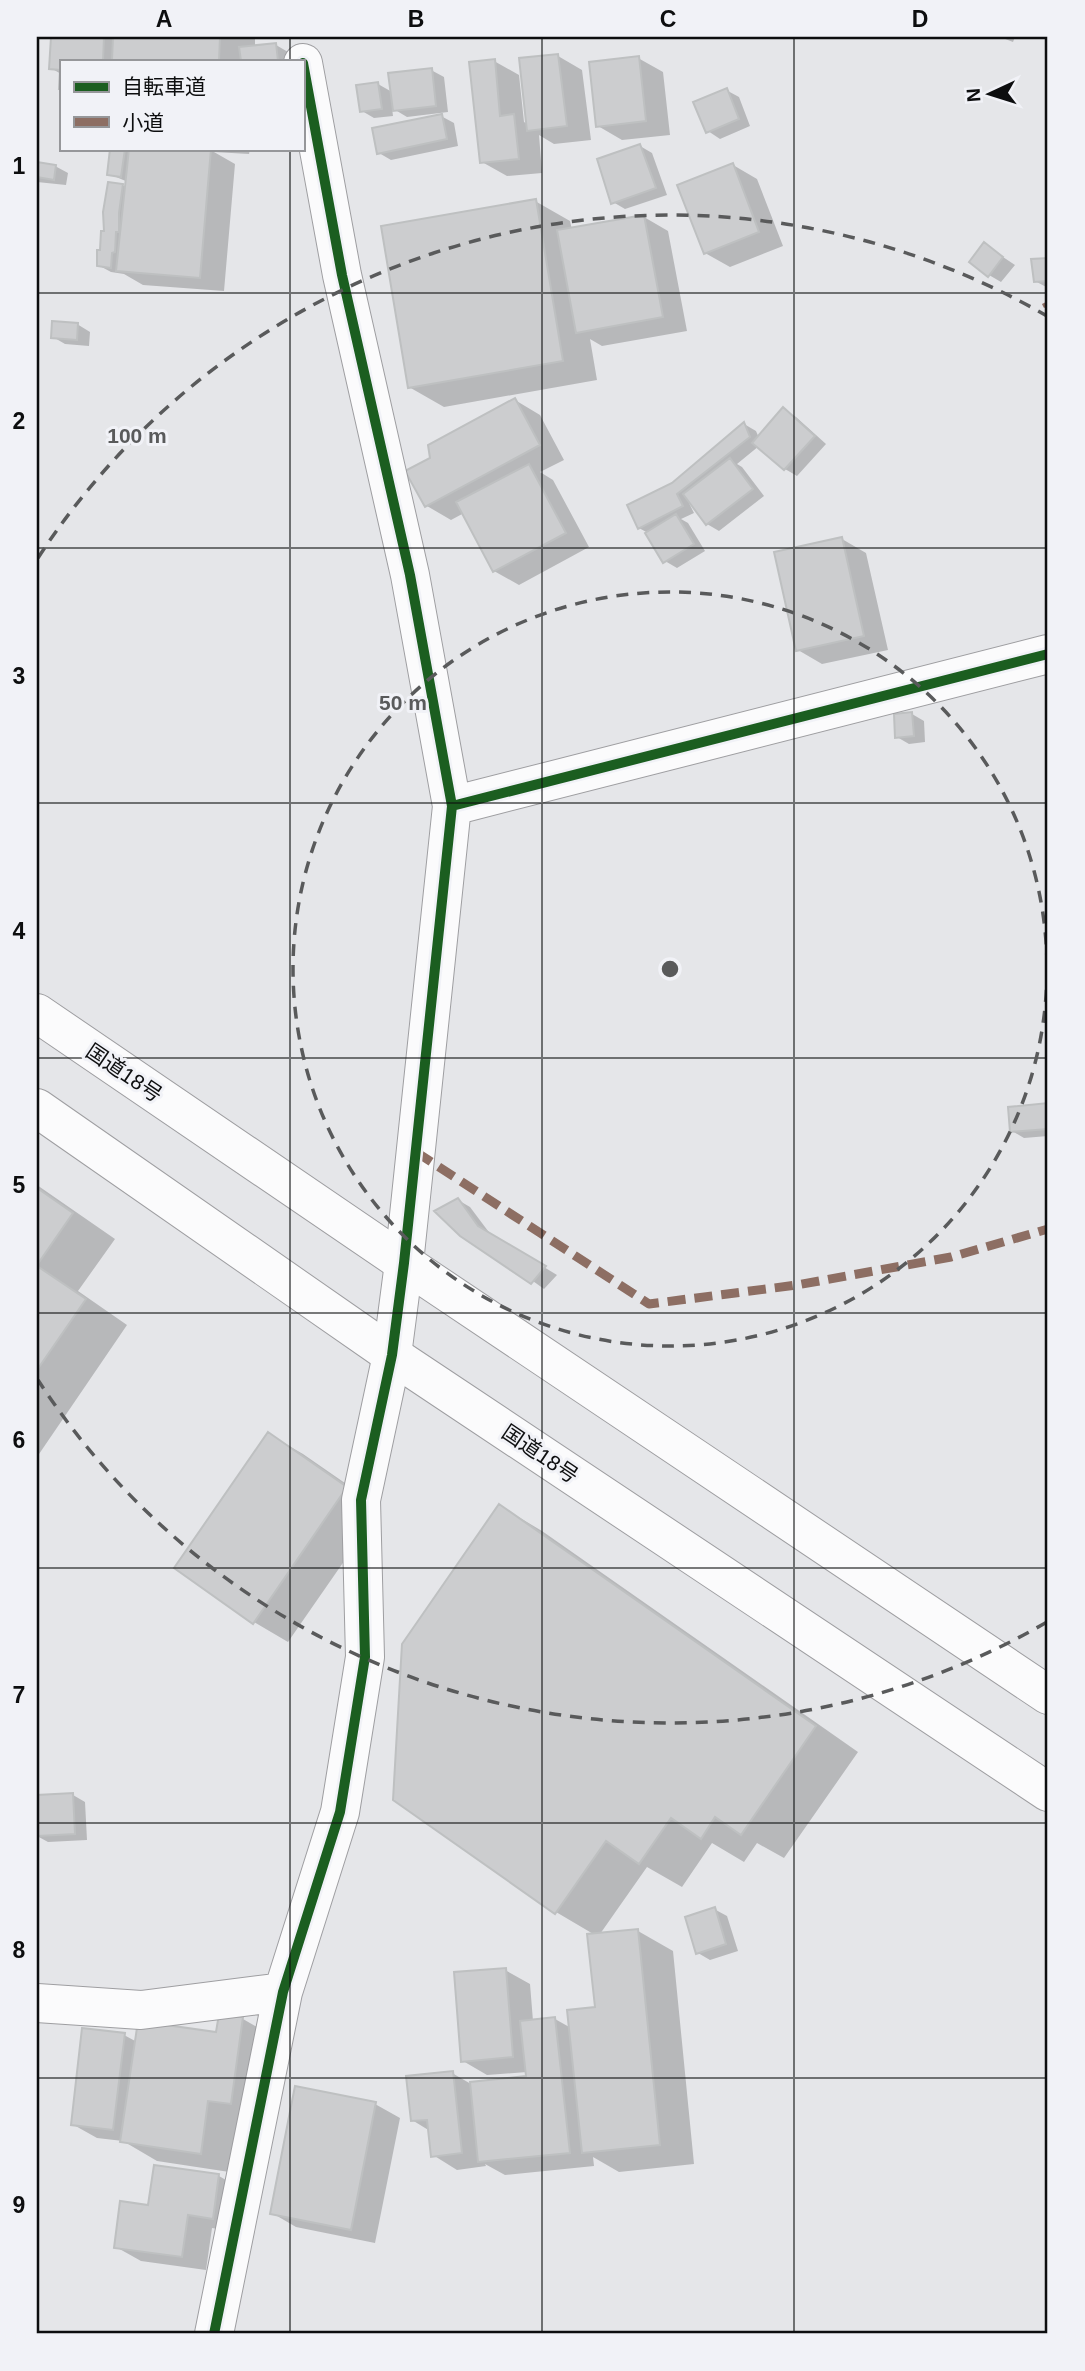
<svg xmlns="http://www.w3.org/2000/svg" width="1085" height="2371" font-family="Helvetica,'Noto Sans JP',sans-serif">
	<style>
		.shadow { fill: #0003 }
		.building { fill: #cccdcf; stroke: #bec0c1; stroke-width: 2 }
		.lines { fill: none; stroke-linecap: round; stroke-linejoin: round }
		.minor-casing { stroke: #9e9ea1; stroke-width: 40 }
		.highway-casing { stroke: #9e9ea1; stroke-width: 40 }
		.minor { stroke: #fbfbfc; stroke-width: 38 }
		.highway { stroke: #fbfbfc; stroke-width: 38 }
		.quiet { stroke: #8d6e63; stroke-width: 9; stroke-dasharray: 18 9; stroke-linecap: butt }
		.cycleway-casing { stroke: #f1f2f7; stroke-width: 15 }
		.cycleway { stroke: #1b5e20; stroke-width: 10 }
		.grid { fill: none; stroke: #0d0e0f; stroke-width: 2; stroke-opacity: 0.55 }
		.ring { fill: none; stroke: #595a5b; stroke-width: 3.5; stroke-dasharray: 12 9 }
		.labels { text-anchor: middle; stroke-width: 6; stroke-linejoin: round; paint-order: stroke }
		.street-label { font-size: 21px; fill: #0d0e0f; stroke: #f1f2f7 }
		.centre { fill: #595a5b; stroke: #f1f2f7; stroke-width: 3.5 }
		.ring-label { font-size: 21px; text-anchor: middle; font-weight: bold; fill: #595a5b; stroke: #f1f2f7; stroke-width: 6; stroke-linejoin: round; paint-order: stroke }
		.neatline { fill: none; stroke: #0d0e0f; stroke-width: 2.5 }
		.grid-label { font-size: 23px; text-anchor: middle; font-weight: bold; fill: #0d0e0f }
	</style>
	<rect width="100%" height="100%" fill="#e5e6e9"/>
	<path class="shadow" d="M53,37H253L255,38V47L276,45L288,52L289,61H61V74L51,68Z
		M1000,37H1015L1013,42Z
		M558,56L582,70L591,140L554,144L539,135L542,173L507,176L482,162L494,61L519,75L524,122L529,125Z
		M638,58L663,72L670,135L622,140L598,126Z
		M431,70L444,77L448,112L407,117L392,108L393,116L374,118L362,111L378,84L392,92Z
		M726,90L739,97L750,126L720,139L708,131Z
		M441,116L454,123L458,146L391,160L379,153Z
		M640,146L652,153L667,195L625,209L613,202Z
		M112,149H250L249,154L214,152L235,164L224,291L143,285L124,274L111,272L98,265L106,233L122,185L127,188L128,182L109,174Z
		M37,164L55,166L68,173L66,185L37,182Z
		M733,165L757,179L783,246L730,267L705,253Z
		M535,201L570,221L572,230L644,217L668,231L687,331L602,346L590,339L597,380L444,407L409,387Z
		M985,245L1015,265L1001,282L989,275Z
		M1048,259V288L1035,281Z
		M77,324L90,332L89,346L65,344L53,337Z
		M515,400L540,415L564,460L540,472L553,480L589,547L519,585L494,571L464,513L451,520L427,506L408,472L431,459Z
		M784,410L796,417L826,444L797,476L785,469L759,446L737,464L742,467L764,496L719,531L707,524L691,502L689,503L694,513L681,519L688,523L705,551L677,568L665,561L648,533L639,528L673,484L744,424L756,431L759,438Z
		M842,539L866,553L888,650L822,664L798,650Z
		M912,714L924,721L925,742L909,744L897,737Z
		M1048,1105V1136L1024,1138L1012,1131L1010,1108Z
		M37,1185L115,1239L78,1291L127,1325L37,1457Z
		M458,1200L470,1207L491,1235L557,1275L544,1289L437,1212Z
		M268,1434L303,1454L381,1508L288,1642L254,1622Z
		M500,1506L542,1531L858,1752L784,1858L757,1843L744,1862L712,1843L682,1887L647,1867L600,1934L638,1931L673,1951L694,2164L619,2172L593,2157L594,2166L505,2175L485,2164L486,2166L457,2170L433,2155L430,2131L412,2120L452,2073L471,2084L528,2078L527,2072L487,2075L463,2061L505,1970L530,1984L533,2021L555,2019L571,2028L597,2009L595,1935L556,1912Z
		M73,1795L85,1802L87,1840L48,1842L37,1836V1797Z
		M714,1909L727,1916L738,1951L710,1960L698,1953Z
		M220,2016L243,2019L278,2039L236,2173L157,2161L123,2141L97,2138L72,2124L124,2035L137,2042L217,2034Z
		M375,2104L400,2118L375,2243L296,2227L272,2213Z
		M219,2176L243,2190L237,2232L212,2228L206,2270L141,2261L116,2247L150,2207Z"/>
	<path class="building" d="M51,37H104L103,61H61V89H59L60,70L49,69Z
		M113,37H220L219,61L112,60Z
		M276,43L278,61H241L239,47Z
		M558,54L567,126L527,131L519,58Z
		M639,56L646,121L596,127L589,62Z
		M495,59L500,116L514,114L519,159L480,163L469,62Z
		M432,68L436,106L393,111L388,73Z
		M378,82L382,109L360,112L356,85Z
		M727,88L739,119L706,133L693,102Z
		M442,114L447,139L377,154L372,128Z
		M640,144L656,188L611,204L597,159Z
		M110,149H125L121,177L107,175Z
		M129,149H211L200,278L116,271Z
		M37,162L56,165L54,180L37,177Z
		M733,163L759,232L704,254L677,185Z
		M108,182L123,184L119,213V232H116L115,252L112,253L111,268L97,266V250H100L101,231H104L103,212Z
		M536,199L563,361L408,388L381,226Z
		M644,215L663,317L576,333L557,230Z
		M984,242L1003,257L988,277L969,262Z
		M1048,258V281L1034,282L1031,259Z
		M52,321L78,323L77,340L51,338Z
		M515,398L540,445L425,507L405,471L430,458L428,445Z
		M783,407L815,436L784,470L752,443Z
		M744,422L750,437L677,494L683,506L638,529L627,505L672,483Z
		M730,458L753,489L706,525L683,494Z
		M529,464L566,533L493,572L456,502Z
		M676,514L694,544L663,563L645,533Z
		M842,537L864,636L796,651L774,552Z
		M912,712L914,736L895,738L894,714Z
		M1048,1103V1129L1010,1132L1008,1107Z
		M37,1188L73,1213L37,1265Z
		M458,1198L478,1226L546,1266L531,1284L460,1236L434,1211Z
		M37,1266L86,1299L37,1370Z
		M268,1432L347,1487L253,1624L174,1568Z
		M499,1504L816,1726L741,1835L715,1817L701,1839L671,1818L639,1864L606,1841L555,1914L393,1800L402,1644Z
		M73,1793L75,1834L37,1836V1795Z
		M715,1907L726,1944L696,1954L685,1917Z
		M638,1929L660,2145L582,2153L567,2010L595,2007L587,1934Z
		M506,1968L513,2057L461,2062L454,1972Z
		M219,2014L243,2017L231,2104L208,2101L201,2154L120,2142L138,2021L216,2032Z
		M555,2017L570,2153L478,2162L470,2082L526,2076L520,2021Z
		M82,2028L125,2033L113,2130L71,2125Z
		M453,2071L462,2153L431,2157L427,2120L411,2121L406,2076Z
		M295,2086L376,2102L351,2230L270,2214Z
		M154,2165L219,2174L213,2219L188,2215L182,2257L114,2248L120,2201L148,2205Z"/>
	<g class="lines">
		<defs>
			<path id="minor" d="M452,806L1048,654
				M37,2003L141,2010L283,1992
				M214,2334L283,1992L340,1812L365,1657L361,1500L392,1355L404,1263L452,806L410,575L342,275L303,63"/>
			<path id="highway" d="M37,1013L404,1263L1048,1695
				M37,1108L392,1355L1048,1792"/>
		</defs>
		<use href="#minor" class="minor-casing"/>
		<use href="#highway" class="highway-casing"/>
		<use href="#minor" class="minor"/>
		<use href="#highway" class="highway"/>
		<path class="quiet" d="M1046,302L1048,306
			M416,1152L649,1304L797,1285L951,1257L1048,1229"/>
		<defs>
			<path id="cycleway" d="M452,806L1048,654
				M214,2334L283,1992L340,1812L365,1657L361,1500L392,1355L404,1263L452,806L410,575L342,275L303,63"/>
		</defs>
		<use href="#cycleway" class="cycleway-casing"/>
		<use href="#cycleway" class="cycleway"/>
	</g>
	<path class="grid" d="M290,37V61M542,37V2334M794,37V2334M290,149V2334M37,293H1048M37,548H1048M37,803H1048M37,1058H1048M37,1313H1048M37,1568H1048M37,1823H1048M37,2078H1048"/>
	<g class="ring">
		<circle cx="670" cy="969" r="377"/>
		<path d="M1047 1622A754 754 0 0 1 38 1380M38 558A754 754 0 0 1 1047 316"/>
	</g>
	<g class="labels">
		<g class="street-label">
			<text transform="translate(124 1073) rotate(34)" y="7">国道18号</text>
			<text transform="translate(540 1454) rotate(34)" y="7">国道18号</text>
		</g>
	</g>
	<circle cx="670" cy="969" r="10" class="centre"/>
	<g class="ring-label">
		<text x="137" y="443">100 m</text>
		<text x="403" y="710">50 m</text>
	</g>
	<rect width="1085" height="2371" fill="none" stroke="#f1f2f7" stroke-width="77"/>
	<rect x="60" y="60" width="245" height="91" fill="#f1f2f7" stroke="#96979a" stroke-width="2"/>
	<rect x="74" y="82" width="35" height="10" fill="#1b5e20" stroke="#96979a" stroke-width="2"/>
	<text x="122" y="94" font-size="21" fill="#0d0e0f">自転車道</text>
	<rect x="74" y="117" width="35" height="10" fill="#8d6e63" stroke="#96979a" stroke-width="2"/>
	<text x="122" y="130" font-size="21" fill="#0d0e0f">小道</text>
	<g transform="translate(990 94) rotate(266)" stroke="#f1f2f7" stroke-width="5" paint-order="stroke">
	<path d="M0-5L12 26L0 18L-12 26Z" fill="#0d0e0f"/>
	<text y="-10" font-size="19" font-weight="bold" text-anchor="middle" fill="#0d0e0f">N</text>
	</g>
	<rect x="38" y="38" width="1008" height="2294" class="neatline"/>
	<g class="grid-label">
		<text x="164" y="27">A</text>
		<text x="416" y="27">B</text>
		<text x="668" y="27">C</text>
		<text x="920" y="27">D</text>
		<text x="19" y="174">1</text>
		<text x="19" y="429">2</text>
		<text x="19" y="684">3</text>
		<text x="19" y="939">4</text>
		<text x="19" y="1193">5</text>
		<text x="19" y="1448">6</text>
		<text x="19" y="1703">7</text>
		<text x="19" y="1958">8</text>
		<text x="19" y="2213">9</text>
	</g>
</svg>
